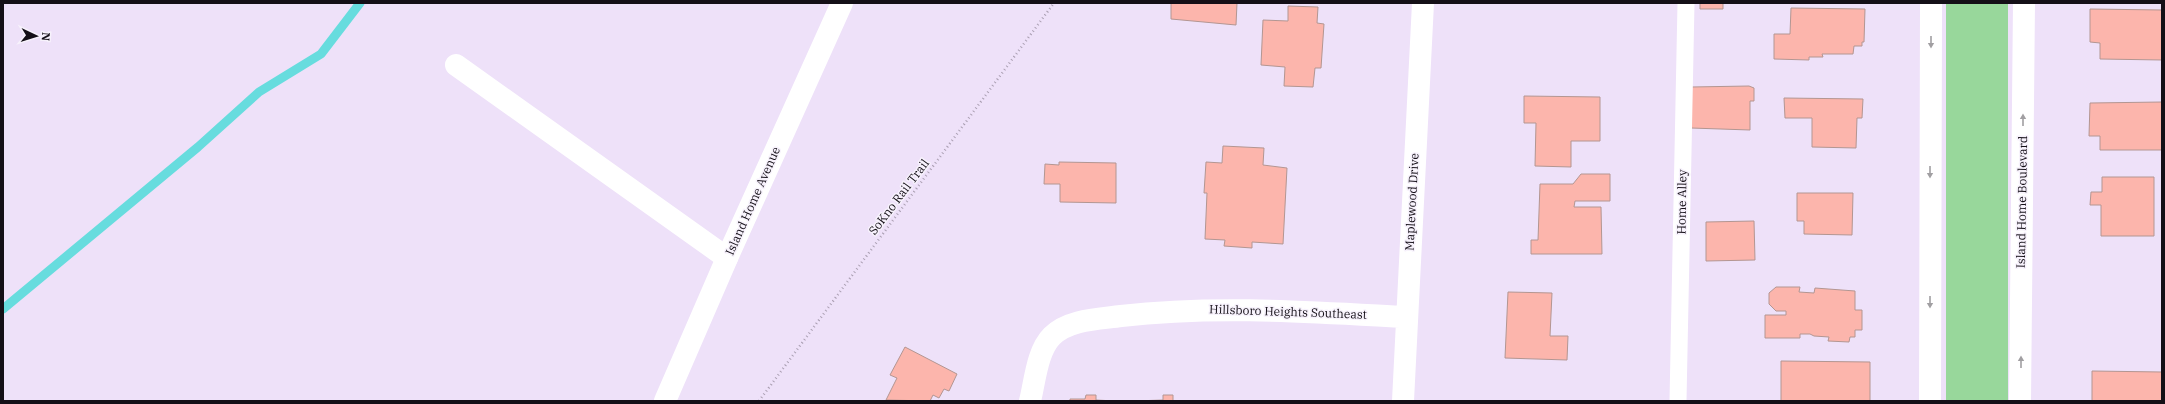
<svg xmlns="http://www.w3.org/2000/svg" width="2165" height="404" font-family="'IBM Plex Serif',serif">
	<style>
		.green { fill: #98d79b }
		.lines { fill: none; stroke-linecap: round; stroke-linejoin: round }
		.stream { stroke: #67dcde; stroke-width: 9 }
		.building { fill: #fcb5ac; stroke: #b39692 }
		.path { stroke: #aa9fb2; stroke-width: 2.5; stroke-dasharray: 1 3; stroke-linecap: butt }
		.service { stroke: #fff; stroke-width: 17 }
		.minor { stroke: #fff; stroke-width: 22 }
		.tertiary { stroke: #fff; stroke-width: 22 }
		.oneway { fill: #a19fa2 }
		.labels { text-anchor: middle; stroke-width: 3; stroke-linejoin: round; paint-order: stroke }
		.street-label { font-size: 12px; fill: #140f17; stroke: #f7f2fc }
	</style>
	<rect width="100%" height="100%" fill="#eee1f9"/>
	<path class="green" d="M1946,3H2008V401H1946Z"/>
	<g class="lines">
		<path class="stream" d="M3,309L198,147L259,92L321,54L360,3"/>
	</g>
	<path class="building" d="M1171,3H1237L1236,25L1171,19Z
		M1700,3H1723V9H1700Z
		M1288,6L1318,7L1317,23L1324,24L1321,68H1315L1313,87L1284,86L1285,67L1261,65L1263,20L1288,21Z
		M1791,8L1865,9L1864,42H1862V46H1854L1853,54H1822L1823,57H1809V60L1774,59V34H1790Z
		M2090,9L2162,10V60L2100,59V43L2090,42Z
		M1749,86L1754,88V101H1750V130L1691,128V87Z
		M1524,96L1600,97V141H1571V167L1535,166L1536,123H1524Z
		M1784,98L1863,99L1862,118H1857L1856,148L1812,147V118H1785Z
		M2162,102V150H2100V136H2089L2090,103Z
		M1223,146L1264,148L1263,165L1287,168L1283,244L1252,242V248L1224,246L1225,240L1205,239L1207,193H1204L1206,162L1222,163Z
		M1059,162L1116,163V203L1060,202V184H1044L1045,164L1059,165Z
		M1581,174H1610V201H1575L1574,207H1601L1602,254H1531V240H1538L1540,184H1573Z
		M2102,177H2154V236H2101V205H2090L2091,192H2102Z
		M1797,193H1853L1852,235L1804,234V221H1797Z
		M1754,221L1755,260L1706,261V222Z
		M1776,287H1800L1799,292L1814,293L1815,288L1855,291V310H1862V330H1855V337H1850L1849,342L1828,341L1829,337L1814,336L1810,334H1800V338H1765V315H1786V311H1776L1769,304V293Z
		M1508,292L1552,293L1550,336H1568L1567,360L1505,358Z
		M905,347L957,374L949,391L944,389L939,398L933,395L930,401L886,400L897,378L890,375Z
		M1781,361L1870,362V401H1781Z
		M2092,371L2162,372V401H2092Z
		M1086,395H1096V400L1115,401H1070V399H1085Z
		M1163,395H1173V401H1192H1134L1163,400Z"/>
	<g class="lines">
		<path class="path" d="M759,401L1054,3"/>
		<path class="service" d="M1678,401L1686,3"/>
		<path class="minor" d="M456,65L727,258
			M1030,401C1035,381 1037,351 1052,336C1069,319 1100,319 1121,316C1216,305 1311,312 1406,317
			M1403,401L1423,3
			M1930,401L1931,3
			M2020,401L2024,3"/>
		<path class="tertiary" d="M665,401L727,258L842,3"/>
	</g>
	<defs><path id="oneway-solid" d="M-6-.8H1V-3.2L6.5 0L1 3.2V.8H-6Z"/></defs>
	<g class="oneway">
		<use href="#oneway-solid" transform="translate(1931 42) rotate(90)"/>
		<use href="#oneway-solid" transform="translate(2023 120) rotate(-90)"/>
		<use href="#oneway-solid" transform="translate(1930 172) rotate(90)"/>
		<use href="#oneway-solid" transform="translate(1930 302) rotate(90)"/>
		<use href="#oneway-solid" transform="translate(2021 362) rotate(-90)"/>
	</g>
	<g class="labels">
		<g class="street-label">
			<text transform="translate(899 197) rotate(-53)" y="4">SoKno Rail Trail</text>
			<text transform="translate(753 201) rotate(-66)" y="4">Island Home Avenue</text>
			<text transform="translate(1412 202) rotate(-87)" y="4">Maplewood Drive</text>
			<text transform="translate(1682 202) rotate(-89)" y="4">Home Alley</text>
			<text transform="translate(2022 202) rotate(-89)" y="4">Island Home Boulevard</text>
			<text transform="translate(1288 312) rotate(2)" y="4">Hillsboro Heights Southeast</text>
		</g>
	</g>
	<rect width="2165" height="404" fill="none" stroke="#140f17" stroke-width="8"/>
	<g transform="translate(36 36) rotate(94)" stroke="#f7f2fc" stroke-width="3" paint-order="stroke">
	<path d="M0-3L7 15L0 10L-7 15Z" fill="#140f17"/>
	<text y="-6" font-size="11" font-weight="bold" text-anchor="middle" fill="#140f17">N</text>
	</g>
</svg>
